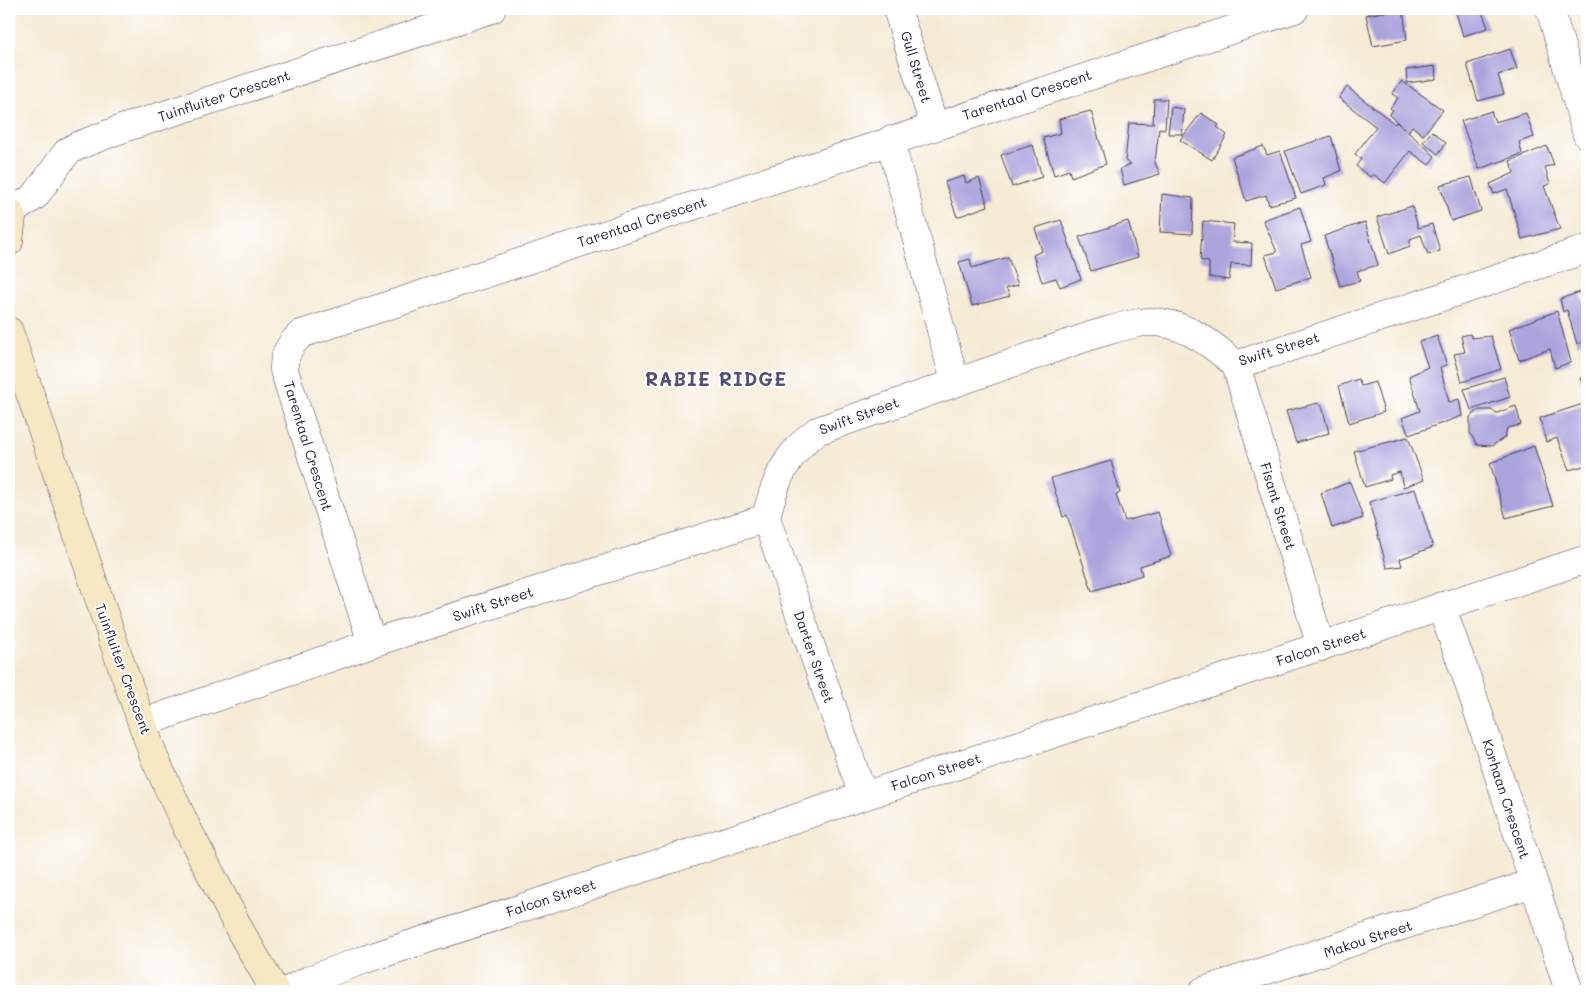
<svg xmlns="http://www.w3.org/2000/svg" width="1596" height="1000" font-family="Mali,sans-serif">
	<style>
		.building { fill: #aca4dd }
		.lines { fill: none; stroke-linecap: round; stroke-linejoin: round }
		.street-casing { stroke: #424052; stroke-width: 29 }
		.secondary-casing { stroke: #424052; stroke-width: 29 }
		.street { stroke: #fff; stroke-width: 28 }
		.secondary { stroke: #f7e8c3; stroke-width: 28 }
		.labels { text-anchor: middle; stroke-width: 4; stroke-linejoin: round; paint-order: stroke }
		.street-label { font-size: 14px; fill: #22223b; stroke: #fff }
		.district-label { font-size: 19px; font-weight: bold; letter-spacing: 1px; fill: #525074; stroke: #fff }
	</style>
	<rect width="100%" height="100%" fill="#fff"/>
	<filter id="ink" filterUnits="userSpaceOnUse"><feTurbulence type="fractalNoise" baseFrequency=".02" numOctaves="2"/><feDisplacementMap in="SourceGraphic" scale="10" xChannelSelector="R" yChannelSelector="G"/><feConvolveMatrix kernelMatrix="1 2 1 2 8 2 1 2 1" color-interpolation-filters="sRGB"/></filter>
	<filter id="wash" filterUnits="userSpaceOnUse"><feTurbulence type="fractalNoise" baseFrequency=".0096" numOctaves="4" result="noise"/><feDisplacementMap in="SourceGraphic" scale="20" xChannelSelector="R" yChannelSelector="G"/><feGaussianBlur stdDeviation="1.12" result="paint"/><feColorMatrix in="noise" values="0 0 0 0 0 0 0 0 0 0 0 0 0 0 0 0 0 1.4 0 .05"/><feComposite in="paint" operator="in"/></filter>
	<g filter="url(#wash)">
		<rect width="100%" height="100%" fill="#f5ead4"/>
		<g id="blocks">
			<path class="building" d="M1403,9L1407,40L1373,46L1366,15Z
				M1455,9H1481L1488,28L1463,36Z
				M1510,49L1517,69L1498,75L1504,94L1478,101L1467,64Z
				M1435,66L1436,79L1407,83L1406,70Z
				M1402,81L1443,110L1423,135L1412,126L1408,132L1435,156L1429,165L1410,151L1385,183L1373,174L1370,177L1356,166L1361,159L1355,154L1376,127L1339,98L1347,87L1395,124L1396,122L1406,130L1389,115L1393,110L1390,108L1398,98L1392,94Z
				M1154,99H1167L1165,129L1159,128L1155,163L1160,174L1124,185L1120,169L1131,164L1125,161L1129,123L1153,124Z
				M1171,107L1184,109L1182,134H1168Z
				M1091,111L1106,164L1071,177L1069,170L1054,175L1043,138L1061,133L1059,119Z
				M1491,111L1495,122L1526,113L1534,137L1519,142L1522,154L1479,169L1461,121Z
				M1201,113L1219,125L1217,127L1227,135L1212,160L1180,140Z
				M1432,131L1446,143L1438,154L1423,142Z
				M1331,136L1341,171L1324,178L1326,185L1301,194L1285,151Z
				M1033,145L1042,177L1012,187L1001,155Z
				M1263,146L1267,155L1280,151L1296,198L1269,205L1266,195L1246,201L1232,157Z
				M1547,146L1554,165L1545,167L1550,184L1544,186L1560,229L1522,239L1507,189L1494,194L1490,184L1514,173L1510,161Z
				M964,176L966,183L979,178L988,206L957,217L945,182Z
				M1471,177L1481,211L1451,221L1440,185Z
				M1162,194L1193,198L1192,234L1160,232Z
				M1412,206L1418,228L1432,224L1440,251L1428,255L1421,235L1410,239V246L1389,254L1377,217Z
				M1300,207L1311,242L1301,245L1311,277L1276,288L1265,255L1277,252L1263,220Z
				M1061,220L1081,279L1060,287L1056,278L1042,282L1033,255L1042,251L1035,228Z
				M1128,221L1138,257L1091,271L1079,237Z
				M1203,221L1234,224L1232,242L1252,243L1251,265L1231,264L1229,280L1209,277V262L1200,260Z
				M1365,222L1378,265L1357,271L1360,281L1340,286L1324,236Z
				M1008,257L1018,285L1006,288L1010,296L972,306L959,262L970,259L972,268Z
				M1580,292L1584,302L1587,301V340L1577,344L1567,310L1563,312L1560,299Z
				M1557,311L1571,362L1555,368L1550,349L1519,360L1509,329Z
				M1470,334L1472,338L1491,336L1501,369L1462,382L1454,354L1465,352L1461,336Z
				M1437,336L1447,365L1440,367L1449,402L1459,399L1462,416L1409,435L1402,418L1420,411L1409,376L1428,367L1419,342Z
				M1587,376V397L1580,378Z
				M1504,377L1510,397L1471,410L1464,389Z
				M1358,379L1361,386L1375,382L1384,412L1349,423L1339,386Z
				M1318,403L1322,406L1329,433L1296,443L1286,411Z
				M1583,404L1587,413V429L1585,430L1587,440V465L1569,470L1557,438L1546,442L1540,418Z
				M1516,406L1521,425L1507,428L1505,437L1492,446L1477,445L1470,433V417L1479,410H1491L1497,413Z
				M1408,437L1424,480L1403,487L1400,472L1390,475L1391,479L1365,487L1354,451Z
				M1534,446L1553,506L1506,518L1490,463Z
				M1111,461L1120,493L1116,495L1125,521L1158,512L1171,556L1140,566L1142,575L1092,591L1067,515L1063,517L1051,478Z
				M1350,482L1363,518L1332,528L1321,493Z
				M1415,489L1433,547L1400,559L1402,566L1387,568L1369,502Z"/>
		</g>
	</g>
	<g filter="url(#ink)">
		<use href="#blocks" fill-opacity="0" stroke="#424052" stroke-width="1"/>
		<g class="lines">
			<defs>
				<path id="street" d="M897,9L934,125
					M1550,9L1587,135
					M890,140L955,382
					M10,213L35,196L67,152L77,146L124,128L492,9
					M1236,365L1587,249
					M1236,365L1321,647
					M766,518C774,483 786,453 817,431L1093,335C1108,331 1124,325 1139,323C1177,317 1209,341 1236,365
					M766,518L863,795
					M1441,606L1468,681L1569,991
					M372,643L284,370C283,355 291,343 301,334L1295,9
					M143,723L372,643L766,518
					M287,991L309,980L363,960L1587,559
					M1203,991L1533,883"/>
				<path id="secondary" d="M9,211L12,217L9,242
					M9,331L119,658L154,757L186,826L242,934L275,991"/>
			</defs>
			<use href="#street" class="street-casing"/>
			<use href="#secondary" class="secondary-casing"/>
			<use href="#street" class="street"/>
			<use href="#secondary" class="secondary"/>
		</g>
	</g>
	<g class="labels">
		<g class="street-label">
			<text transform="translate(916 67) rotate(73)" y="5">Gull Street</text>
			<text transform="translate(1027 95) rotate(-18)" y="5">Tarentaal Crescent</text>
			<text transform="translate(224 96) rotate(-18)" y="5">Tuinfluiter Crescent</text>
			<text transform="translate(642 222) rotate(-18)" y="5">Tarentaal Crescent</text>
			<text transform="translate(1279 349) rotate(-17)" y="5">Swift Street</text>
			<text transform="translate(859 416) rotate(-20)" y="5">Swift Street</text>
			<text transform="translate(308 446) rotate(73)" y="5">Tarentaal Crescent</text>
			<text transform="translate(1278 506) rotate(73)" y="5">Fisant Street</text>
			<text transform="translate(493 604) rotate(-18)" y="5">Swift Street</text>
			<text transform="translate(1321 647) rotate(-18)" y="5">Falcon Street</text>
			<text transform="translate(814 657) rotate(71)" y="5">Darter Street</text>
			<text transform="translate(123 669) rotate(70)" y="5">Tuinfluiter Crescent</text>
			<text transform="translate(936 772) rotate(-18)" y="5">Falcon Street</text>
			<text transform="translate(1506 799) rotate(72)" y="5">Korhaan Crescent</text>
			<text transform="translate(551 898) rotate(-18)" y="5">Falcon Street</text>
			<text transform="translate(1368 939) rotate(-18)" y="5">Makou Street</text>
		</g>
		<g class="district-label">
			<text x="716" y="386">RABIE RIDGE</text>
		</g>
	</g>
	<rect width="1596" height="1000" fill="none" stroke="#fff" stroke-width="30"/>
</svg>
